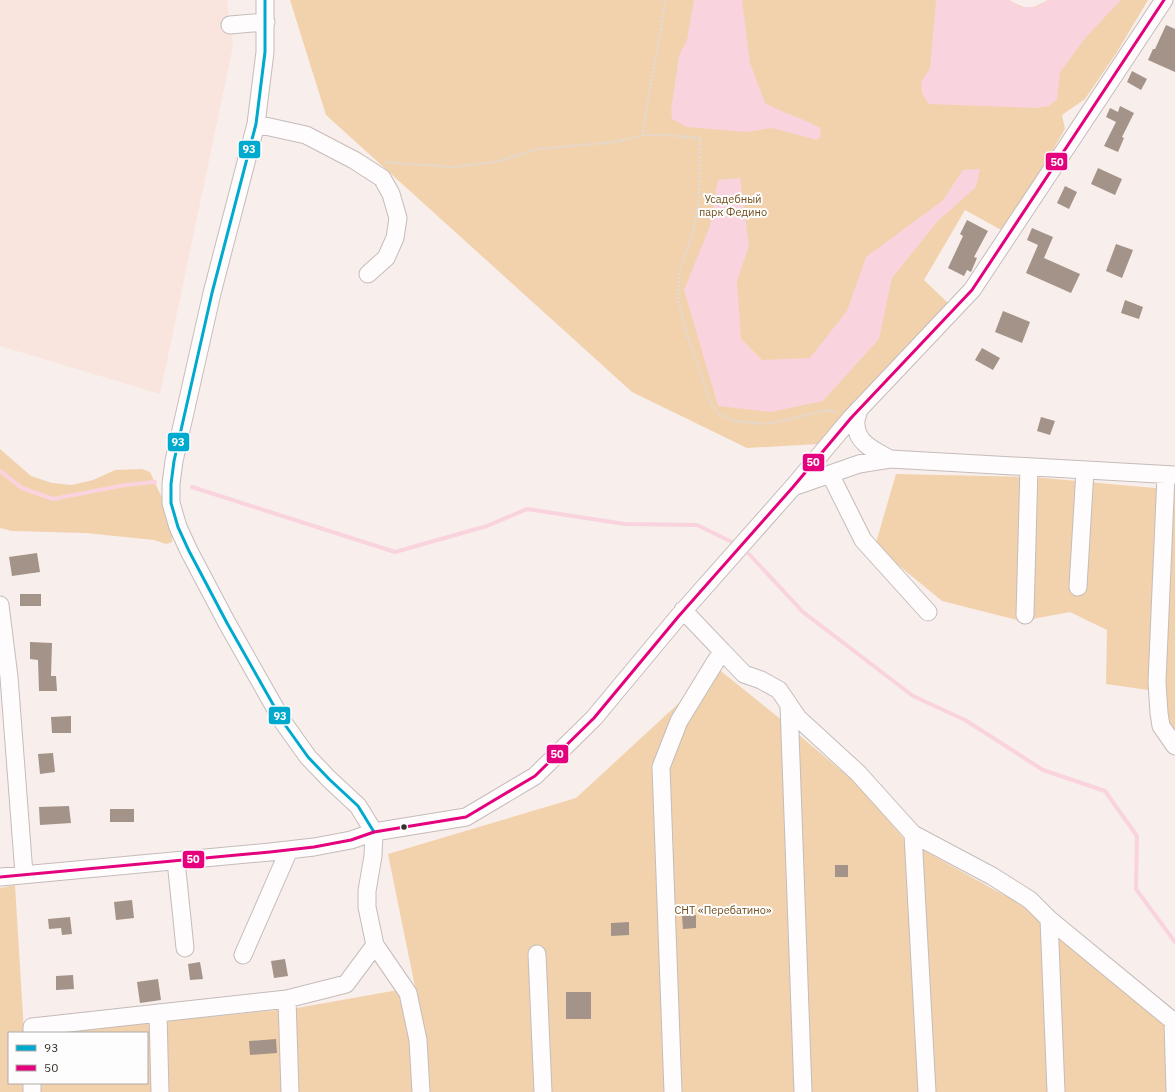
<svg xmlns="http://www.w3.org/2000/svg" width="1175" height="1092" font-family="'IBM Plex Sans',sans-serif">
	<style>
		.built { fill: #fae5de }
		.green { fill: #f2d2ac }
		.water { fill: #f9d3de }
		.lines { fill: none; stroke-linecap: round; stroke-linejoin: round }
		.stream { stroke: #f9d3de; stroke-width: 4 }
		.building { fill: #a39388 }
		.minor-casing { stroke: #c5bcba; stroke-width: 19 }
		.path { stroke: #dedbda; stroke-width: 2.5; stroke-dasharray: 2 2; stroke-linecap: butt }
		.minor { stroke: #fefcfc; stroke-width: 17 }
		.bus-1-casing { stroke: #fdfdfd; stroke-width: 6 }
		.bus-2-casing { stroke: #fdfdfd; stroke-width: 6 }
		.bus-1 { stroke: #00a9ce; stroke-width: 3 }
		.bus-2 { stroke: #e5007d; stroke-width: 3 }
		.bus-dot { fill: #372f2c; stroke: #fdfdfd; stroke-width: 1.5 }
		.labels { text-anchor: middle; stroke-width: 4; stroke-linejoin: round; paint-order: stroke }
		.park-label { font-size: 11px; fill: #704e1b; stroke: #fdfdfd }
		.line-badge { stroke: #fdfdfd; stroke-width: 1.5 }
		.badge-label { font-size: 11px; text-anchor: middle; font-weight: bold; fill: #fff }
	</style>
	<rect width="100%" height="100%" fill="#f8eeeb"/>
	<path class="built" d="M0,0H227L233,46L160,394L0,346Z"/>
	<path class="green" d="M290,0H1009C1026,10 1031,10 1048,0H1148L1117,52L1085,99L1062,115L1065,129L1005,232L965,210L924,280L948,303L819,444L747,448L632,392L326,115Z
		M0,449L31,476L52,483L72,485L93,480L115,470L142,469L150,472L162,498L173,529L172,542L166,544L154,540L86,533L12,531L0,528Z
		M896,474L1032,477L1166,489H1175V750L1155,691L1106,684L1107,630L1070,612L1021,621L942,601L875,546Z
		M717,668L778,717L858,785L905,840L1018,903L1070,942L1175,1027V1092H0V888L15,885L24,1033H9V1083H147V1033H47L297,1008L415,987L388,854L576,798Z"/>
	<path class="water" d="M694,0H742L750,63L765,103C783,113 803,118 820,128L821,136L817,140L772,128L747,132L687,127L672,119L671,110L679,56L687,40Z
		M936,0H1009L1021,7H1037L1048,0H1121L1087,36L1060,72L1057,99L1049,106L1038,108L929,104L922,93L921,82L930,68Z
		M980,169L976,187L938,221L892,278L879,339L823,401L771,412L718,406L684,290L710,226L718,180L740,178L749,246L737,281L741,339L762,360L810,358L847,311L866,257L942,201L963,170Z"/>
	<g class="lines">
		<path class="stream" d="M0,471L22,488L53,499L125,485L155,482
			M192,487L395,552L487,526L527,509L625,524L697,525L732,542
			M749,554L803,612L913,696L965,720L1043,770L1105,791L1137,836L1136,889L1175,942"/>
	</g>
	<path class="building" d="M1166,25L1175,29V72L1148,60L1153,49H1155Z
		M1132,71L1147,79L1141,90L1127,82Z
		M1120,106L1134,113L1122,137L1124,138L1118,152L1104,146L1116,122L1106,117L1110,108L1118,112Z
		M1098,168L1122,179L1115,195L1091,184Z
		M1065,186L1077,192L1069,209L1057,203Z
		M967,220L988,231L974,257L977,258L971,272L967,270L964,276L948,268L963,236L960,234Z
		M1032,228L1053,237L1044,258L1080,274L1071,293L1026,273L1038,245L1027,240Z
		M1116,244L1133,250L1122,278L1106,271Z
		M1125,300L1143,307L1139,319L1121,313Z
		M1003,311L1030,322L1022,343L995,332Z
		M982,348L1000,358L993,370L975,360Z
		M1041,417L1055,421L1050,435L1037,431Z
		M37,553L40,572L12,576L9,557Z
		M20,594H41V606H20Z
		M30,642L52,643L51,676H56L57,691H39L38,660L30,659Z
		M71,716V733H52L51,717Z
		M53,753L55,772L40,774L38,754Z
		M69,806L71,823L40,825L39,807Z
		M110,809H134V822H110Z
		M835,865H848V877H835Z
		M132,900L134,918L116,920L114,902Z
		M696,915V928L683,929L682,916Z
		M70,917L72,934L62,935L61,928L49,929L48,919Z
		M629,922V935L611,936V923Z
		M285,959L288,976L274,978L271,961Z
		M200,962L203,979L190,980L188,964Z
		M73,975L74,989L56,990V976Z
		M158,979L161,1000L140,1003L137,982Z
		M566,992H591V1019H566Z
		M276,1039L277,1053L250,1055L249,1041Z"/>
	<g class="lines">
		<defs>
			<path id="minor" d="M265,0V52L256,124L212,293L174,461L171,484V503L178,527L189,551L227,623L283,722L308,757L329,779L358,806L374,832
				M230,25L266,22
				M256,124L306,135L354,160L382,178L391,194L398,218L395,238L386,258L368,274
				M859,409C858,414 855,420 856,425C857,444 876,451 890,459
				M830,474L863,540L928,612
				M1166,475L1157,682L1159,713L1161,726L1175,746
				M793,487L859,464L890,459L1175,475
				M1078,587L1085,470
				M0,605L9,677L24,874
				M1025,615L1029,467
				M722,651L744,674L761,680L779,690L798,718L858,773L913,834L927,1092
				M789,705L803,1092
				M374,832L373,856L367,891V907L375,945L408,993L418,1040L421,1092
				M913,834L992,876L1030,900L1049,919L1056,1092
				M176,861L185,948
				M0,877L270,852L314,847L351,840L374,832L466,817L535,776L594,718L678,617L793,487L851,418L972,290L1164,0
				M1049,919L1173,1021L1175,1092
				M537,954L543,1092
				M243,955L289,850
				M287,999L290,1092
				M158,1013L160,1092
				M32,1033V1027L287,999L346,984L375,945
				M32,1083V1092
				M673,1092L661,767L679,721L722,651L683,610"/>
		</defs>
		<use href="#minor" class="minor-casing"/>
		<path class="path" d="M665,0C660,45 648,90 643,135H667L700,138L699,198L692,236L679,272L678,298L687,335L712,406L721,415L734,421L768,424L826,410L837,412
			M385,162L452,167L495,162L538,149L616,142L643,135"/>
		<use href="#minor" class="minor"/>
		<defs>
			<path id="bus-1" d="M265,0V52L256,124L212,293L174,461L171,484V503L178,527L189,551L227,623L283,722L308,757L329,779L358,806L374,832"/>
			<path id="bus-2" d="M0,877L270,852L314,847L351,840L374,832L466,817L535,776L594,718L678,617L793,487L851,418L972,290L1164,0"/>
		</defs>
		<use href="#bus-1" class="bus-1-casing"/>
		<use href="#bus-2" class="bus-2-casing"/>
		<use href="#bus-1" class="bus-1"/>
		<use href="#bus-2" class="bus-2"/>
	</g>
	<circle class="bus-dot" cx="404" cy="827" r="3.5"/>
	<g class="labels">
		<g class="park-label">
			<text x="733" y="203">Усадебный<tspan x="733" dy="13">парк Федино</tspan></text>
			<text x="723" y="914">СНТ «Перебатино»</text>
		</g>
	</g>
	<g class="line-badge">
		<rect x="238" y="140" width="23" height="19" rx="4" fill="#00a9ce"/>
		<rect x="1045" y="152" width="23" height="19" rx="4" fill="#e5007d"/>
		<rect x="167" y="432" width="23" height="20" rx="4" fill="#00a9ce"/>
		<rect x="802" y="453" width="23" height="19" rx="4" fill="#e5007d"/>
		<rect x="268" y="706" width="23" height="19" rx="4" fill="#00a9ce"/>
		<rect x="546" y="744" width="23" height="20" rx="4" fill="#e5007d"/>
		<rect x="182" y="850" width="23" height="19" rx="4" fill="#e5007d"/>
	</g>
	<g class="badge-label">
		<text x="249" y="153">93</text>
		<text x="1057" y="166">50</text>
		<text x="178" y="446">93</text>
		<text x="813" y="466">50</text>
		<text x="280" y="720">93</text>
		<text x="557" y="758">50</text>
		<text x="193" y="863">50</text>
	</g>
	<rect x="8" y="1032" width="140" height="52" fill="#fdfdfd" stroke="#aeaba9"/>
	<rect x="16" y="1045" width="20" height="6" fill="#00a9ce" stroke="#aeaba9"/>
	<text x="44" y="1052" font-size="12" fill="#372f2c">93</text>
	<rect x="16" y="1065" width="20" height="6" fill="#e5007d" stroke="#aeaba9"/>
	<text x="44" y="1072" font-size="12" fill="#372f2c">50</text>
</svg>
